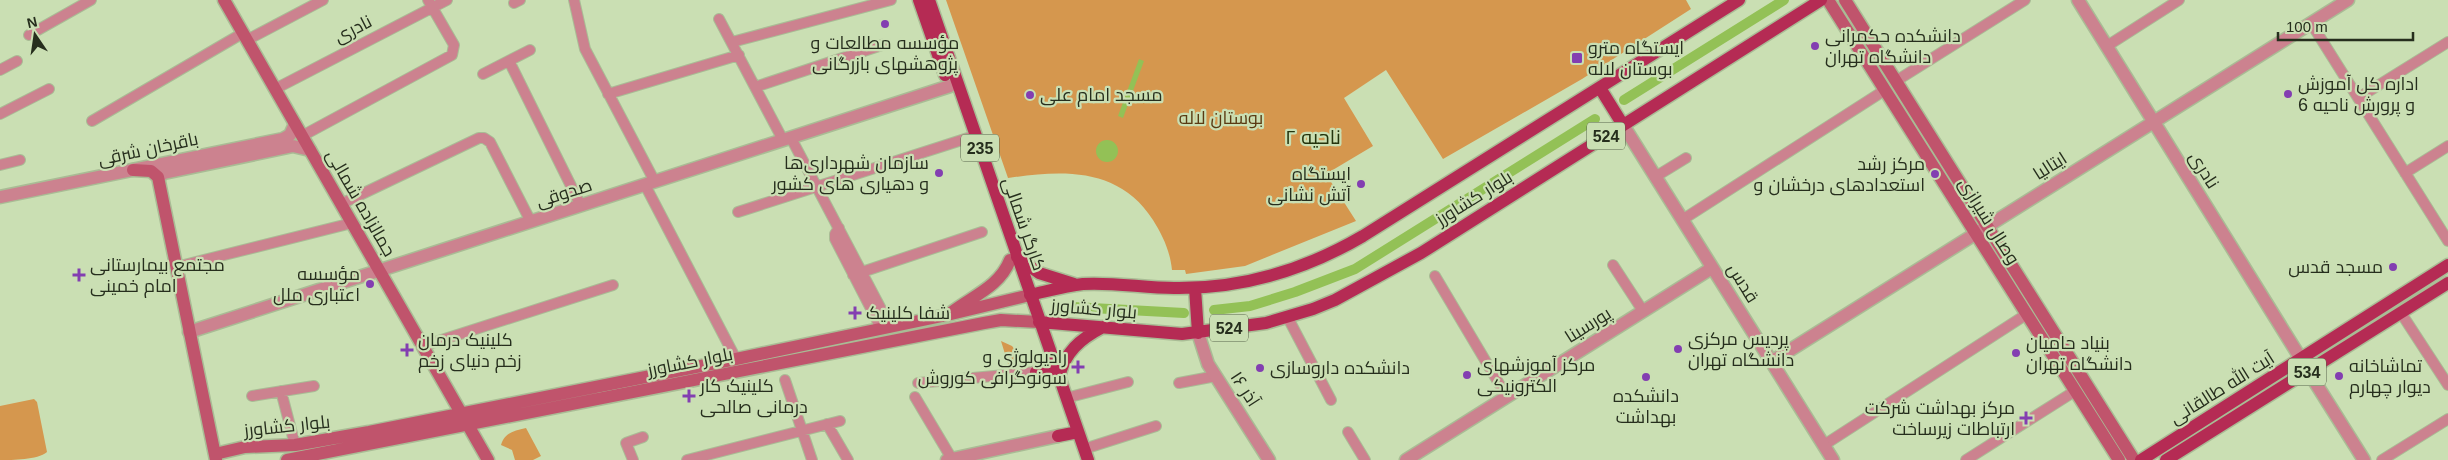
<svg xmlns="http://www.w3.org/2000/svg" width="2448" height="460" font-family="Helvetica,Cairo,sans-serif">
	<style>
		.green { fill: #d5974e }
		.water { fill: #93c156 }
		.lines { fill: none; stroke-linecap: round; stroke-linejoin: round }
		.canal { stroke: #93c156; stroke-width: 10 }
		.minor-casing { stroke: #a9bc95; stroke-width: 12 }
		.tertiary-casing { stroke: #a9bc95; stroke-width: 15 }
		.secondary-casing { stroke: #a9bc95; stroke-width: 15 }
		.primary-casing { stroke: #a9bc95; stroke-width: 15 }
		.minor { stroke: #cc828f; stroke-width: 10 }
		.tertiary { stroke: #cc828f; stroke-width: 12 }
		.secondary { stroke: #c0546c; stroke-width: 12 }
		.primary { stroke: #b52b54; stroke-width: 12 }
		.poi-dot { fill: #833eb1; stroke: #cadfb3; stroke-width: 2 }
		.labels { text-anchor: middle; stroke-width: 4.5; stroke-linejoin: round; paint-order: stroke }
		.shield { fill: #cadfb3; stroke: #57634a; stroke-width: 1 }
		.shield-label { font-size: 16px; font-weight: bold; fill: #262e1d }
		.street-label { font-size: 18px; fill: #262e1d; stroke: #cadfb3 }
		.poi-label { font-size: 18px; fill: #262e1d; stroke: #cadfb3; text-anchor: start }
		.park-label { font-size: 18px; fill: #5a3a12; stroke: #cadfb3 }
		.quarter-label { font-size: 20px; fill: #24340d; stroke: #cadfb3 }
	</style>
	<rect width="100%" height="100%" fill="#cadfb3"/>
	<path class="green" d="M946,0H1686L1691,9L1582,79L1443,159L1386,70L1344,98L1373,146L1326,174L1356,221L1245,266L1186,274L1185,270H1172C1170,251 1163,236 1153,220C1119,167 1063,170 1008,178Z
		M1001,341L1012,346L1026,364L1009,367Z
		M34,399L37,402L47,452C37,460 13,460 0,460V406Z
		M526,428L541,456L533,460H515L512,450L501,445C505,432 514,431 526,428Z"/>
	<path class="water" d="M1139,59L1144,61L1123,118L1118,116Z
		M1096 151a11 11 0 1 1 22 0a11 11 0 1 1-22 0Z"/>
	<g class="lines">
		<path class="canal" d="M1624,100L1784,0
			M1073,307L1184,313
			M1214,310L1250,306L1295,292L1355,269L1595,119"/>
		<defs>
			<path id="minor" d="M574,0L585,49L655,182
				M514,3L520,0
				M719,19L783,140
				M2311,23L2448,241
				M29,35L91,0
				M247,40L323,0
				M732,42L891,0
				M2107,46L2179,0
				M509,61L581,206
				M0,70L17,61
				M483,74L530,50
				M1896,81L2025,0
				M755,87L885,44
				M275,89L447,0
				M608,94L739,55
				M2358,98L2448,42
				M0,114L49,89
				M92,121L243,33
				M302,136L452,55L454,45L428,0
				M791,138L890,326
				M0,165L20,160
				M2405,173L2448,146
				M1655,177L1686,158
				M645,185L736,359
				M341,204L479,138H484L490,142L531,222
				M738,212L968,138
				M1682,220L1885,90
				M839,228L835,234V239L881,328
				M1613,265L1643,311
				M176,267L352,223
				M853,275L982,232
				M1435,276L1507,397
				M2401,313L2448,385
				M1288,318L1331,400
				M423,346L613,285
				M785,380L812,460
				M918,383L1036,372
				M1179,383L1216,376
				M281,391L295,445
				M252,396L314,386
				M915,397L952,459
				M1066,398L1128,382
				M827,424L848,460
				M1348,432L1365,460
				M1824,445L2027,314
				M1084,449L1156,426
				M633,460L626,443L643,437
				M687,460L840,421
				M1966,460L2075,391
				M2382,460L2448,419"/>
			<path id="tertiary" d="M2078,0L2301,359
				M1623,125L1833,460
				M158,177L164,173L293,146L310,150
				M0,197L283,139L290,135L295,124
				M189,332L950,86
				M1198,333L1208,364L1269,460
				M1771,362L2348,0
				M2308,371L2364,460
				M947,460L1058,436
				M1406,460L1712,268"/>
			<path id="secondary" d="M224,0L488,460
				M1828,0L2119,460
				M1845,0L2134,460
				M133,170L151,171L158,177L216,460
				M952,312C973,296 1000,286 1010,260
				M215,454L245,447L295,445L369,432L736,359L947,315L1030,295
				M287,460L984,323L1001,320L1039,322"/>
			<path id="primary" d="M919,0L945,75
				M929,0L1088,460
				M1600,88L1623,125
				M1017,257L1039,273L1074,284
				M1195,288L1198,333
				M1030,295C1048,291 1065,286 1083,284C1113,282 1144,288 1174,288C1242,289 1305,270 1363,236L1739,0
				M1039,322L1182,334L1266,323L1313,309L1335,300L1421,253L1821,0
				M1036,372L1055,367
				M1059,377C1065,352 1080,339 1103,327
				M1058,436L1078,432
				M2141,460L2448,265
				M2166,460L2448,283"/>
		</defs>
		<use href="#minor" class="minor-casing"/>
		<use href="#tertiary" class="tertiary-casing"/>
		<use href="#secondary" class="secondary-casing"/>
		<use href="#primary" class="primary-casing"/>
		<use href="#minor" class="minor"/>
		<use href="#tertiary" class="tertiary"/>
		<use href="#secondary" class="secondary"/>
		<use href="#primary" class="primary"/>
	</g>
	<g class="poi-dot">
		<circle cx="885" cy="24" r="5"/>
		<circle cx="1815" cy="46" r="5"/>
		<rect x="1571" y="52" width="12" height="12" rx="2.5"/>
		<circle cx="2288" cy="94" r="5"/>
		<circle cx="1030" cy="95" r="5"/>
		<circle cx="939" cy="173" r="5"/>
		<circle cx="1935" cy="174" r="5"/>
		<circle cx="1361" cy="184" r="5"/>
		<circle cx="2393" cy="267" r="5"/>
		<path d="M76.5 267.5h5v5h5v5h-5v5h-5v-5h-5v-5h5z"/>
		<circle cx="370" cy="284" r="5"/>
		<path d="M852.5 305.5h5v5h5v5h-5v5h-5v-5h-5v-5h5z"/>
		<circle cx="1678" cy="349" r="5"/>
		<path d="M404.5 342.5h5v5h5v5h-5v5h-5v-5h-5v-5h5z"/>
		<circle cx="2016" cy="353" r="5"/>
		<path d="M1075.5 359.5h5v5h5v5h-5v5h-5v-5h-5v-5h5z"/>
		<circle cx="1260" cy="368" r="5"/>
		<circle cx="1467" cy="375" r="5"/>
		<circle cx="2339" cy="376" r="5"/>
		<circle cx="1646" cy="377" r="5"/>
		<path d="M686.5 388.5h5v5h5v5h-5v5h-5v-5h-5v-5h5z"/>
		<path d="M2023.5 410.5h5v5h5v5h-5v5h-5v-5h-5v-5h5z"/>
	</g>
	<g class="labels">
		<g class="shield">
			<rect x="1587" y="122.5" width="38" height="27" rx="4"/>
			<rect x="961" y="134.5" width="38" height="27" rx="4"/>
			<rect x="1210" y="314.5" width="38" height="27" rx="4"/>
			<rect x="2288" y="358.5" width="38" height="27" rx="4"/>
		</g>
		<g class="shield-label">
			<text x="1606" y="142">524</text>
			<text x="980" y="154">235</text>
			<text x="1229" y="334">524</text>
			<text x="2307" y="378">534</text>
		</g>
		<g class="street-label">
			<text transform="translate(353 29) rotate(-27)" y="6">نادری</text>
			<text transform="translate(148 149) rotate(-12)" y="6">باقرخان شرقی</text>
			<text transform="translate(2050 166) rotate(-32)" y="6">ایتالیا</text>
			<text transform="translate(2204 170) rotate(58)" y="6">نادری</text>
			<text transform="translate(564 193) rotate(-18)" y="6">صدوقی</text>
			<text transform="translate(1474 198) rotate(-32)" y="6">بلوار کشاورز</text>
			<text transform="translate(361 203) rotate(60)" y="6">جمالزاده شمالی</text>
			<text transform="translate(1989 221) rotate(58)" y="6">وصال شیرازی</text>
			<text transform="translate(1024 224) rotate(71)" y="6">کارگر شمالی</text>
			<text transform="translate(1743 283) rotate(58)" y="6">قدس</text>
			<text transform="translate(1094 309) rotate(5)" y="6">بلوار کشاورز</text>
			<text transform="translate(1588 325) rotate(-32)" y="6">پورسینا</text>
			<text transform="translate(690 362) rotate(-11)" y="6">بلوار کشاورز</text>
			<text transform="translate(2222 388) rotate(-32)" y="6">آیت الله طالقانی</text>
			<text transform="translate(1245 389) rotate(57)" y="6">۱۶ آذر</text>
			<text transform="translate(287 426) rotate(-6)" y="6">بلوار کشاورز</text>
		</g>
		<g class="poi-label">
			<text x="1825" y="42">دانشکده حکمرانی<tspan x="1825" dy="21">دانشگاه تهران</tspan></text>
			<text x="885" y="49" text-anchor="middle">مؤسسه مطالعات و<tspan x="885" dy="21">پژوهشهای بازرگانی</tspan></text>
			<text x="1588" y="54">ایستگاه مترو<tspan x="1588" dy="21">بوستان لاله</tspan></text>
			<text x="2298" y="90">اداره کل آموزش<tspan x="2298" dy="21">و پرورش ناحیه 6</tspan></text>
			<text x="1040" y="101">مسجد امام علی</text>
			<text x="929" y="169" text-anchor="end">سازمان شهرداری‌ها<tspan x="929" dy="21">و دهیاری‌ های کشور</tspan></text>
			<text x="1925" y="170" text-anchor="end">مرکز رشد<tspan x="1925" dy="21">استعدادهای درخشان و</tspan></text>
			<text x="1351" y="180" text-anchor="end">ایستگاه<tspan x="1351" dy="21">آتش نشانی</tspan></text>
			<text x="90" y="271">مجتمع بیمارستانی<tspan x="90" dy="21">امام خمینی</tspan></text>
			<text x="2383" y="273" text-anchor="end">مسجد قدس</text>
			<text x="360" y="280" text-anchor="end">مؤسسه<tspan x="360" dy="21">اعتباری ملل</tspan></text>
			<text x="866" y="319">شفا کلینیک</text>
			<text x="1688" y="345">پردیس مرکزی<tspan x="1688" dy="21">دانشگاه‌ تهران</tspan></text>
			<text x="418" y="346">کلینیک درمان<tspan x="418" dy="21">زخم دنیای زخم</tspan></text>
			<text x="2026" y="349">بنیاد حامیان<tspan x="2026" dy="21">دانشگاه تهران</tspan></text>
			<text x="1067" y="363" text-anchor="end">رادیولوژی و<tspan x="1067" dy="21">سونوگرافی کوروش</tspan></text>
			<text x="1477" y="371">مرکز آموزشهای<tspan x="1477" dy="21">الکترونیکی</tspan></text>
			<text x="2349" y="372">تماشاخانه<tspan x="2349" dy="21">دیوار چهارم</tspan></text>
			<text x="1270" y="374">دانشکده داروسازی</text>
			<text x="700" y="392">کلینیک کار<tspan x="700" dy="21">درمانی صالحی</tspan></text>
			<text x="1646" y="402" text-anchor="middle">دانشکده<tspan x="1646" dy="21">بهداشت</tspan></text>
			<text x="2015" y="414" text-anchor="end">مرکز بهداشت شرکت<tspan x="2015" dy="21">ارتباطات زیرساخت</tspan></text>
		</g>
		<g class="park-label">
			<text x="1221" y="124">بوستان لاله</text>
		</g>
		<g class="quarter-label">
			<text x="1313" y="144">ناحیه ۲</text>
		</g>
	</g>
	<g transform="translate(35 35) rotate(347)" stroke="#cadfb3" stroke-width="4" paint-order="stroke">
	<path d="M0-4L9 19L0 12L-9 19Z" fill="#262e1d"/>
	<text y="-8" font-size="14" font-weight="bold" text-anchor="middle" fill="#262e1d">N</text>
	</g>
	<path d="M2278 32v8h135v-8" fill="none" stroke="#262e1d" stroke-width="2.5"/>
	<text x="2286" y="32" font-size="15" fill="#262e1d" stroke="#cadfb3" stroke-width="4" paint-order="stroke">100 m</text>
</svg>
